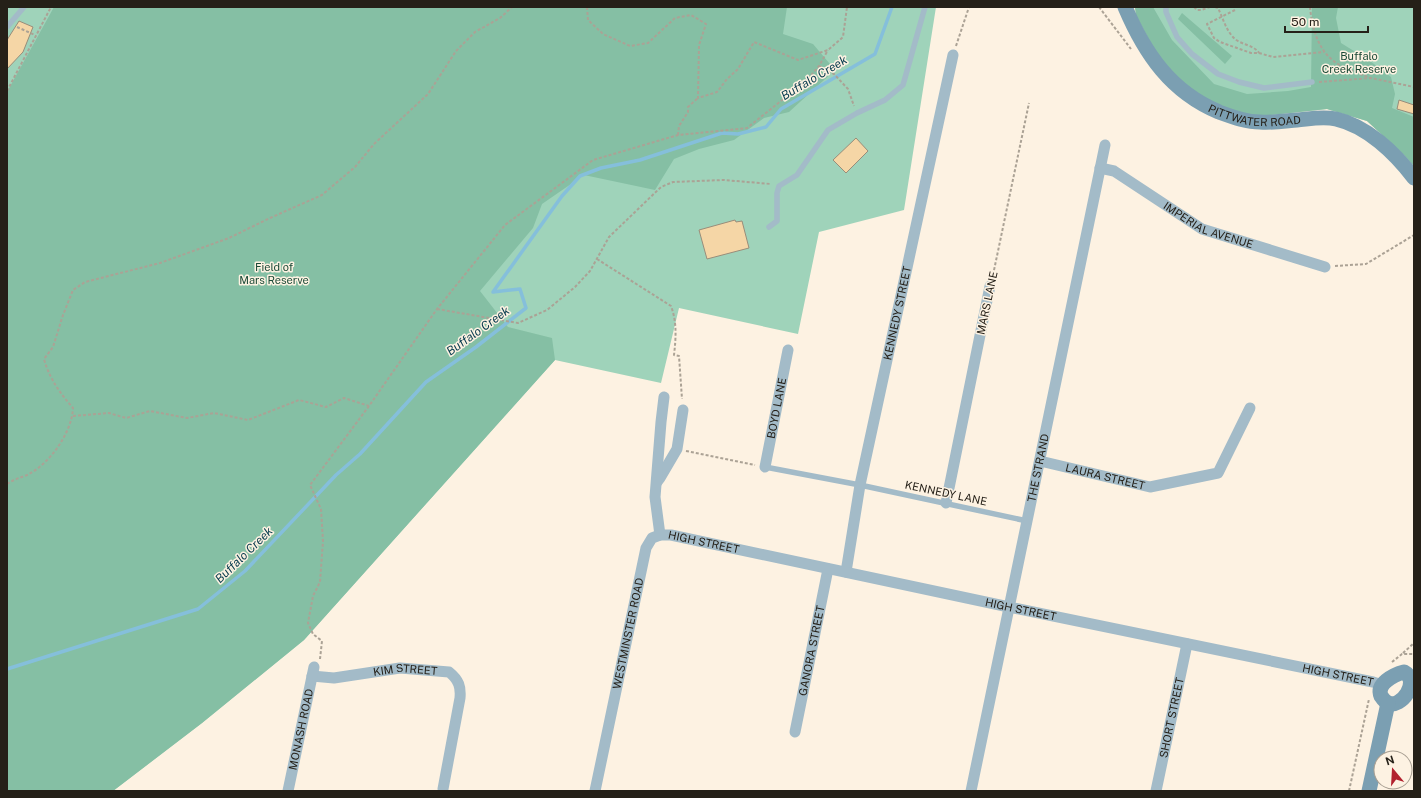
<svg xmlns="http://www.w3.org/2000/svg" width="1421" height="798" font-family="'Public Sans',sans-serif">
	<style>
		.green { fill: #9fd3ba }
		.forest { fill: #85bfa4 }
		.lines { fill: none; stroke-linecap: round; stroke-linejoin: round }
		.stream { stroke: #85bfdb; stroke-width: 3.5 }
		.building { fill: #f5d6a6; stroke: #998d7a }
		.path { stroke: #aba295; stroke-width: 2; stroke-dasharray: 3 2; stroke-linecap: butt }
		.lane { stroke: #a3bbc8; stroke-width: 5.5 }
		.street { stroke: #a3bbc8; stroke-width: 11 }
		.secondary { stroke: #7b9fb2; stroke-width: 15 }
		.labels { text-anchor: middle; stroke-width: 3; stroke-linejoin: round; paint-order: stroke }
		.park-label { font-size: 11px; fill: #1a4936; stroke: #fdf2e2 }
		.street-label { font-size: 11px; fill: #252018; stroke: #fdf2e2 }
		.water-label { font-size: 12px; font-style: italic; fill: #053a4d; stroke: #fdf2e2 }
	</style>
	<rect width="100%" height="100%" fill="#fdf2e2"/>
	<path class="green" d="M7,7H936L904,210L819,232L798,334L679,308L661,383L555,360L304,640L202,723L113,791H7Z
		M1135,7H1414V166L1404,155L1367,121L1327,109L1271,115H1238L1145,32L1136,15Z"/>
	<path class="forest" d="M54,7H787L783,34L813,44L835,70L789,112L764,118L734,140L699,149L674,159L655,190L584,175L542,204L533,228L480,291L508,327L552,338L555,360L304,640L202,723L113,791H7V92Z
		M1135,7H1153L1172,40L1214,84L1247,94L1288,91L1311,87L1312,7H1338L1336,18L1341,43L1370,61L1391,77L1395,94L1392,108L1414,117V166L1404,155L1367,121L1327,109L1271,115H1238L1201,98L1161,63L1136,15Z
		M1182,13L1232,56L1225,64L1178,19Z"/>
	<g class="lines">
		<path class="stream" d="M7,669L198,609L245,571L336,475L360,454L426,382L476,347L526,308L520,289L493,292L562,196L580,176L601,168L640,160L722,133L738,134L766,127L781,109L875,54L892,7"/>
	</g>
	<path class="building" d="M19,21L33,27L23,52L7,69V40Z
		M1399,100L1414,105V114L1397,109Z
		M856,138L868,151L846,173L833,160Z
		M735,220L736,222L742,221L749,248L707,259L699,230Z"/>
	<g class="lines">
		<path class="path" d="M587,7L588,20L603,34L630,46L648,43L675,18L691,15L706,24L699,45L698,98L717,92L727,79L738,69L754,42L798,60L828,50L843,37L847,7
			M1099,7L1131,49
			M1194,7L1197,10H1201L1210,7
			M1215,7L1218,8C1223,18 1226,31 1235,39C1242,45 1254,45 1259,53
			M1310,7C1312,28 1318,52 1338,64C1347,70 1359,73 1370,78
			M1235,10L1207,24L1214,38L1220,42L1251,53H1259L1273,57L1324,52
			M17,27L35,35
			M956,46L969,7
			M819,66L834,74L848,89L854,106
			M1319,82L1371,78L1414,87
			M7,91L51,7
			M678,135L679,126L688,112V107L698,98
			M597,259L671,306C677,322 676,338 674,355L679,356L682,399
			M1335,266L1366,264L1414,235
			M993,275L1029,103
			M437,309L518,323L547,310L575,287L590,271L609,237L661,187L673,182L724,180L771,184
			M73,416L109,413L126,418L150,411L187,418L214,413L248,420L299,400L326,407L344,398L369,406
			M686,451L755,465
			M7,484C14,479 20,478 27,475C50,464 72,432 73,408C60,393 49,378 44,359L53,347L63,315L73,290L85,282L160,263L229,238L270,218L322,195L355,167L374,144L428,94L456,51L475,32L500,18L512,7
			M1403,653L1414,643
			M320,659L322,641L313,634L308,623L313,596L320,582L323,541L321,509L310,485L369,406L437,309L505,225L593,160L678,135L747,128L806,81L819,66L828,50
			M1392,662L1402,654H1414
			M1349,791L1369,699"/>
		<path class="lane" d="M1166,7V12L1177,37L1192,54L1218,74L1239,82L1264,88L1312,82
			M7,27L24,7
			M769,227L777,221V193L779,186L797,175L828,130L857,113L885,100L903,85L925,7
			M765,467L860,485L1027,521"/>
		<g class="street">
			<path id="s1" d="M1100,168L1114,171L1202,229L1325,267"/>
			<path id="s2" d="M1040,461L1150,487L1218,473L1250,408"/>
			<path id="s3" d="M765,467L788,350"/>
			<path d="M657,482L660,478L677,449L683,410"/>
			<path d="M946,503L990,286"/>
			<path d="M660,535L655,497L661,422L664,397"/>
			<path id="s4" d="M846,572L860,485L953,55"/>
			<path id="s5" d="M312,676L334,678L400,668L449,672C459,680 461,687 460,698L443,789"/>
			<path id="s6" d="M795,732L828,569"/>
			<path id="s7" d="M288,791L314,667"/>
			<path id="s8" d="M595,791L646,548L652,538L660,535H671L1009,607L1373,682L1382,685"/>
			<path id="s9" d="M971,791L1105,145"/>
			<path id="s10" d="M1156,791L1187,644"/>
		</g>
		<g class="secondary">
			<path id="s11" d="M1125,7C1145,54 1171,92 1219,112C1233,117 1246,122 1260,122C1272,123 1285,121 1297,120C1309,119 1323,116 1336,119C1367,126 1395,153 1414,178"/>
			<path d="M1404,672C1421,681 1401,709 1388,703C1384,701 1383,699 1381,696C1376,684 1393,675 1404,672Z"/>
			<path d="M1369,791L1388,703"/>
		</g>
	</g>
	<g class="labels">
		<g class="park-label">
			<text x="1359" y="60">Buffalo<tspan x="1359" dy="13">Creek Reserve</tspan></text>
			<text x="274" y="271">Field of<tspan x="274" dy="13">Mars Reserve</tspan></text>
		</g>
		<g class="street-label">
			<text dy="4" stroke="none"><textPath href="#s11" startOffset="181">PITTWATER ROAD</textPath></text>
			<text dy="4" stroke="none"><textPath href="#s1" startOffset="124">IMPERIAL AVENUE</textPath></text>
			<text transform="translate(987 303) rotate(-78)" y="4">MARS LANE</text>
			<text dy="4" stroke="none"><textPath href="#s4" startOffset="264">KENNEDY STREET</textPath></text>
			<text dy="4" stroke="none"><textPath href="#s3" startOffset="60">BOYD LANE</textPath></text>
			<text dy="4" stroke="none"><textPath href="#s9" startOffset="330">THE STRAND</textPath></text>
			<text dy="4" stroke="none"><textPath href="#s2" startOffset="67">LAURA STREET</textPath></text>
			<text transform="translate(946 493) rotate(12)" y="4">KENNEDY LANE</text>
			<text dy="4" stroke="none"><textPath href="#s8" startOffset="313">HIGH STREET</textPath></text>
			<text dy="4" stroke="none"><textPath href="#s8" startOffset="637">HIGH STREET</textPath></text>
			<text dy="4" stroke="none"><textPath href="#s8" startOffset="161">WESTMINSTER ROAD</textPath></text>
			<text dy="4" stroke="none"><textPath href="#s6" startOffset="83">GANORA STREET</textPath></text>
			<text dy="4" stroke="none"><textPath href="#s5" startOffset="94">KIM STREET</textPath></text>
			<text dy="4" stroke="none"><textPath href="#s8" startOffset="961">HIGH STREET</textPath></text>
			<text dy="4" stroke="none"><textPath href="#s10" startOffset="75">SHORT STREET</textPath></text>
			<text dy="4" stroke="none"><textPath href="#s7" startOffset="63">MONASH ROAD</textPath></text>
		</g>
		<g class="water-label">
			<text transform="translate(814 78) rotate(-31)" y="4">Buffalo Creek</text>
			<text transform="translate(478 331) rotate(-36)" y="4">Buffalo Creek</text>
			<text transform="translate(244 555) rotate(-44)" y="4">Buffalo Creek</text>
		</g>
	</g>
	<rect width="1421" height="798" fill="none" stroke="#252018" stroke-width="16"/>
	<g transform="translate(1393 770) rotate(342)"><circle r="19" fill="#fdf2e2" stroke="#a79e91"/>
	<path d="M0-3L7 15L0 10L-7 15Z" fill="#b2202d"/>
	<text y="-6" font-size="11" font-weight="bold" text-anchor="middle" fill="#252018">N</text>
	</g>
	<path d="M1285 26v6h83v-6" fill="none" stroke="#252018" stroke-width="2"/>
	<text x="1291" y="26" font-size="12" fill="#252018" stroke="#fdf2e2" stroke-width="3" paint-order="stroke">50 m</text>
</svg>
